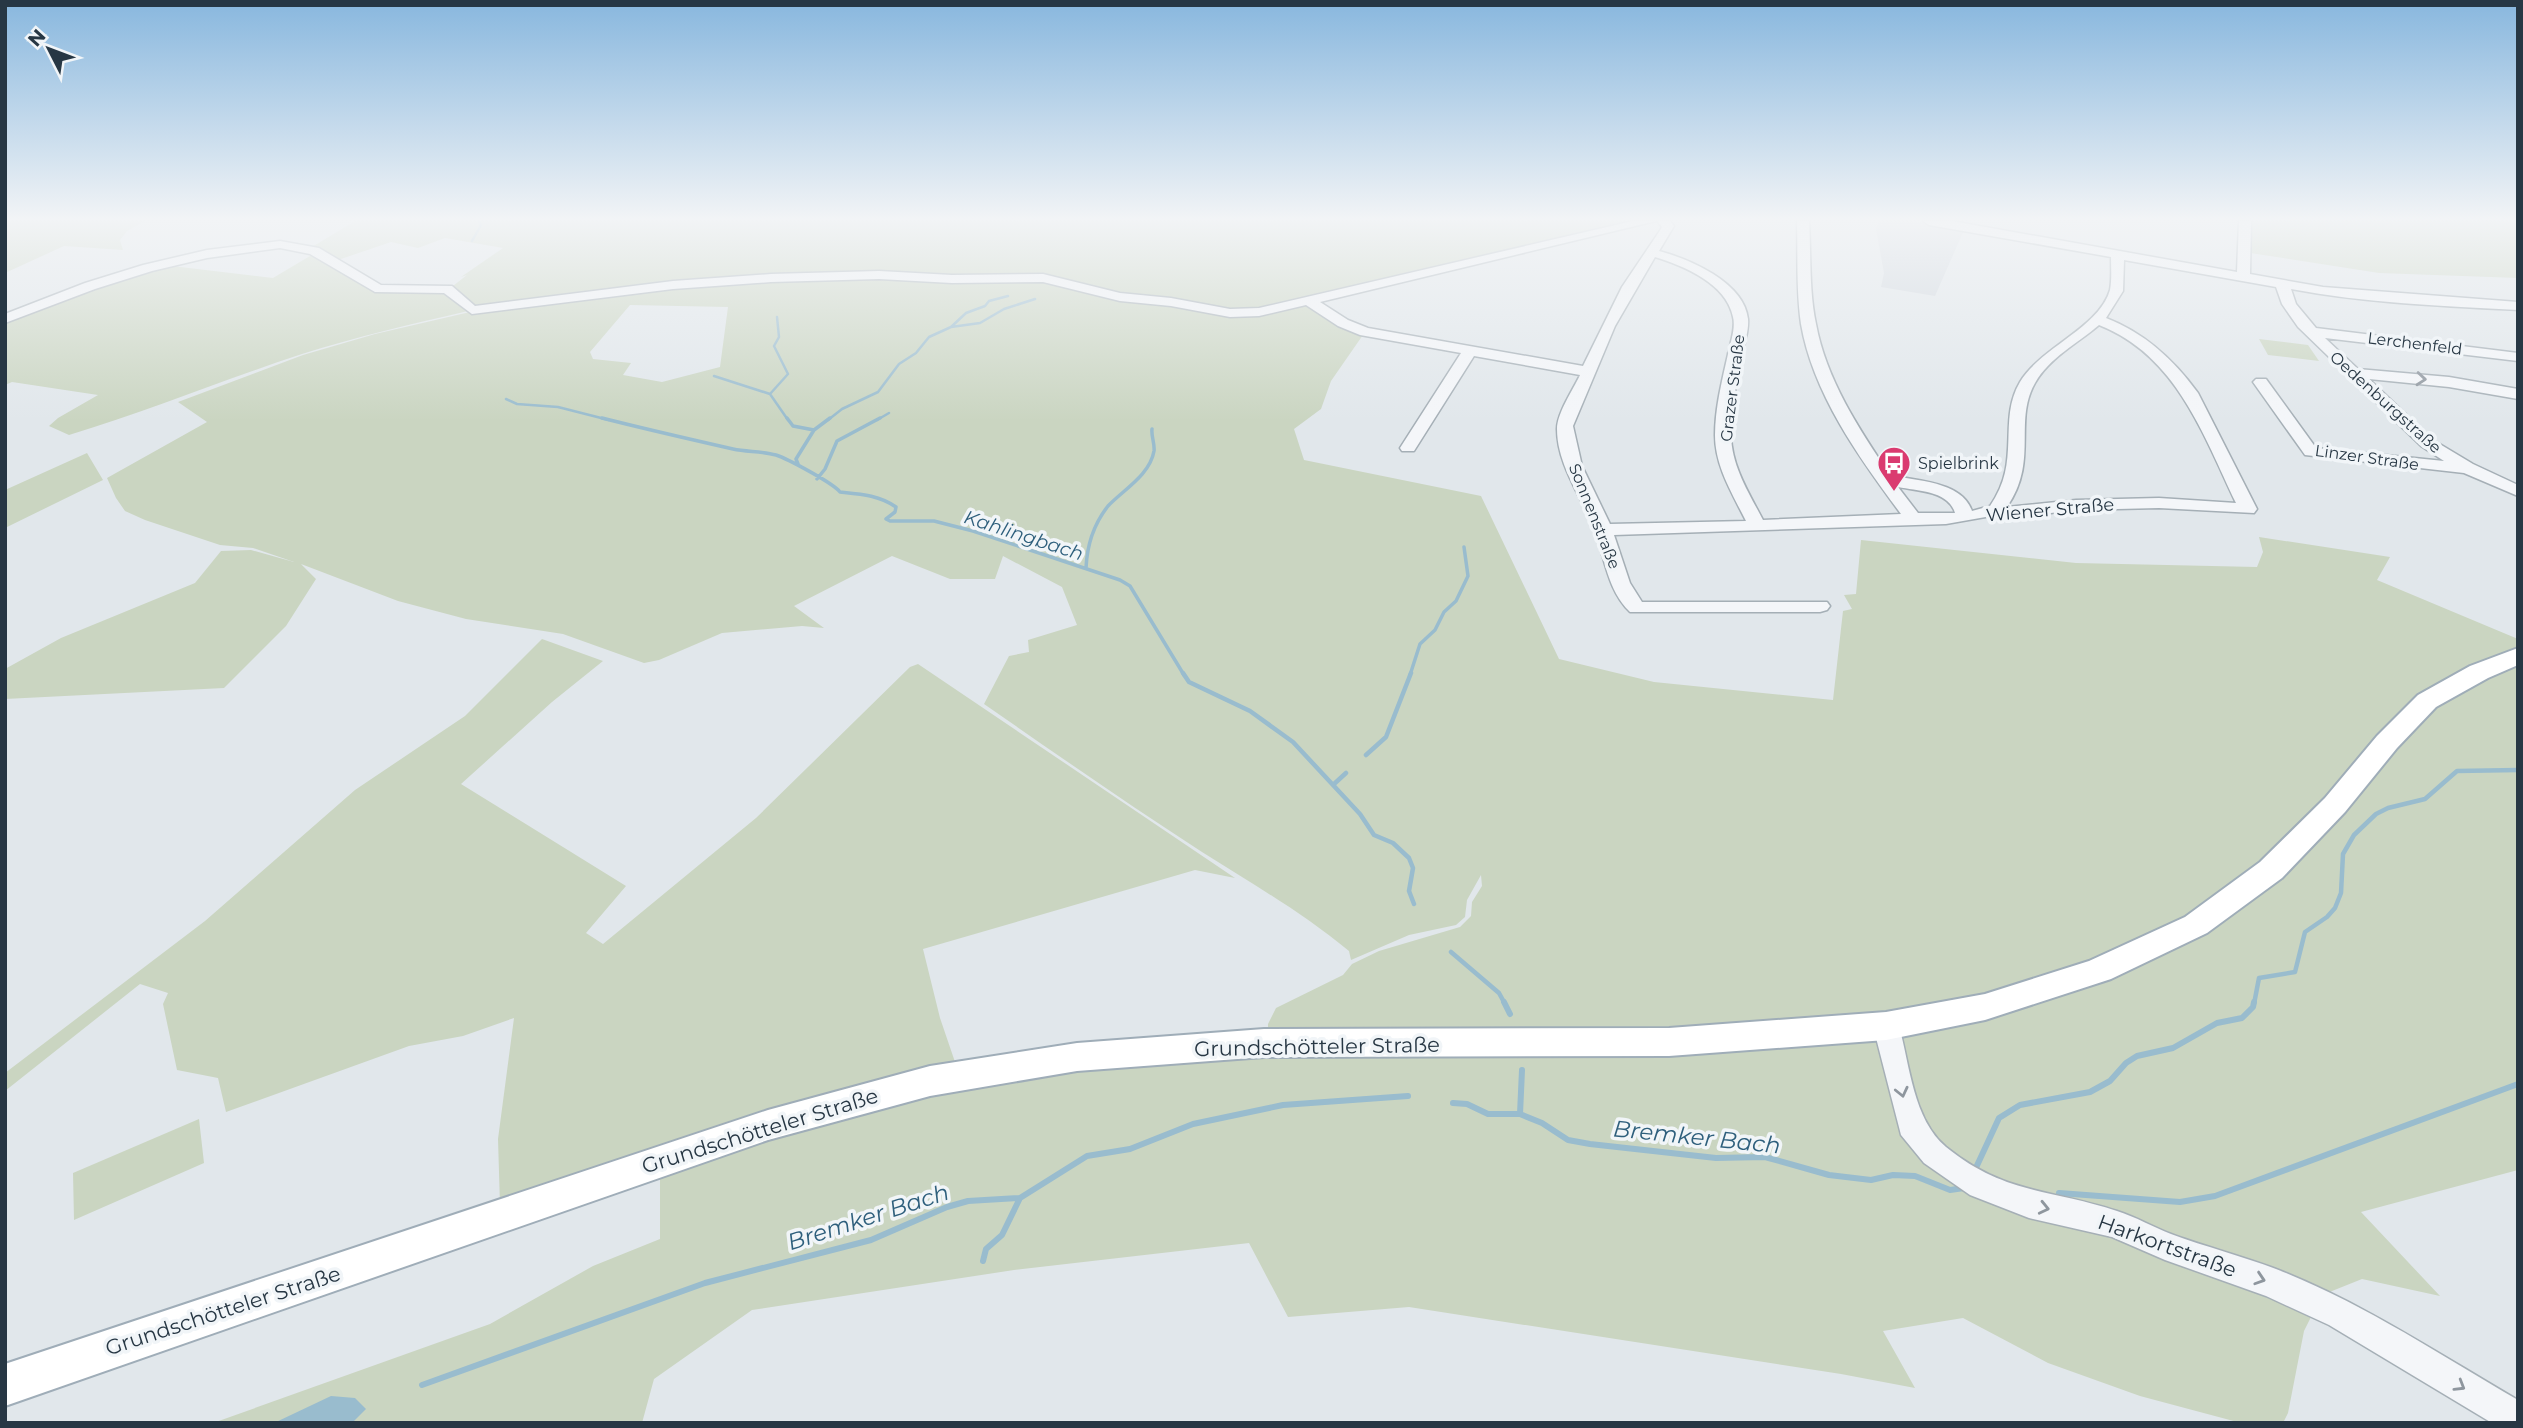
<svg xmlns="http://www.w3.org/2000/svg" width="2523" height="1428" font-family="Montserrat,sans-serif">
	<style>
		.built { fill: #cfd6dd }
		.green { fill: #cad5c1; fill-rule: evenodd }
		.water { fill: #99bcce }
		.lines { fill: none; stroke-linecap: round; stroke-linejoin: round }
		.stream-far3 { stroke: #99bcce; stroke-width: 2.5 }
		.stream-far2 { stroke: #99bcce; stroke-width: 3.5 }
		.stream-far1 { stroke: #99bcce; stroke-width: 4.5 }
		.stream { stroke: #99bcce; stroke-width: 6 }
		.minor-casing { stroke: #a5afb6; stroke-width: 3 }
		.major-casing { stroke: #9fadb8; stroke-width: 4 }
		.minor { fill: #f4f6f9; fill-rule: evenodd }
		.major { fill: #fff; fill-rule: evenodd }
		.oneway { stroke: #8e969e }
		.labels { text-anchor: middle; stroke-width: 7; stroke-linejoin: round; paint-order: stroke }
		.far-street-label { font-size: 16px; fill: #273744; stroke: #f1f5f8 }
		.far-poi-label { font-size: 16px; fill: #273744; stroke: #f1f5f8; text-anchor: start }
		.street-label { font-size: 18px; fill: #273744; stroke: #f1f5f8 }
		.water-label { font-size: 19px; font-style: italic; fill: #2e5f7c; stroke: #f1f5f8 }
		.near-street-label { font-size: 21px; fill: #273744; stroke: #f1f5f8 }
		.near-water-label { font-size: 23px; font-style: italic; fill: #2e5f7c; stroke: #f1f5f8 }
	</style>
	<rect width="100%" height="100%" fill="#e1e7eb"/>
	<path class="built" d="M1879,221H1913L1964,230L1935,296L1881,287L1884,273L1876,229Z"/>
	<path class="green" d="M5,221H145L127,231L120,240L123,250L64,246L5,273Z
		M355,221H1640L1312,302L1365,332L1331,381L1321,409L1294,429L1304,460L1481,496L1559,659L1654,682L1833,700L1843,611L1852,609L1844,595L1856,594L1861,540L2076,563L2257,567L2263,552L2259,537L2390,557L2377,580L2518,639V1170L2361,1212L2440,1296L2362,1279L2322,1295L2304,1331L2288,1413L2283,1423H2241L2140,1396L2048,1363L1963,1318L1883,1331L1915,1388L1841,1374L1409,1307L1288,1317L1249,1243L1014,1270L752,1310L654,1379L642,1423H213L490,1324L593,1266L660,1239V1167L860,1098L1268,1037V1024L1276,1008L1343,975L1352,964L1379,951L1460,927L1471,916L1472,902L1482,886L1481,875L1467,900L1465,917L1456,925L1409,935L1351,960L1349,951C1300,911 1254,885 1202,852C1128,804 1056,754 984,704L1009,656L1029,652L1028,640L1077,625L1062,587L1003,556L995,579H950L892,556L794,606L824,628L802,626L722,633L659,660L644,663L563,634L466,619L398,601L301,564L316,579L286,626L224,688L5,699V669L61,638L195,583L221,551L251,550L294,562L253,548L220,545L145,520L125,511L116,498L107,478L207,422L178,402L303,355L375,334L470,312L449,289L467,275L461,277L503,248L445,238L418,248L391,242L335,261L312,247ZM630,305L728,307L720,367L662,382L623,375L631,363L593,359L590,352Z
		M2243,221H2518V278L2379,273L2244,252Z
		M315,253L369,287L446,290L468,311C412,324 356,337 302,354C223,380 148,411 69,435L49,426L58,418L98,395L12,382L5,385V320L131,273L172,266L273,278Z
		M2259,339L2308,345L2319,361L2268,355Z
		M87,453L103,480L5,528V490Z
		M542,639L603,661L552,702L461,784L626,886L586,933L603,944L756,818L910,667L918,664L1235,878L1195,870L923,949L940,1018L955,1062L932,1073L500,1205L498,1139L514,1018L463,1036L409,1046L226,1112L218,1078L177,1070L163,1004L168,993L140,984L5,1091V1073L205,921L355,790L465,716Z
		M199,1119L204,1163L74,1220L73,1173Z"/>
	<path class="water" d="M331,1396L355,1398L366,1409L352,1423H274Z"/>
	<g class="lines">
		<path class="stream-far3" d="M472,241L481,225L479,221
			M777,317L779,337L774,346L788,374L770,394L788,420
			M951,327L980,323L1004,309L1035,299
			M714,376L770,394
			M506,399L517,404L558,407L609,420
			M828,420L842,409L878,392L899,364L916,353L929,337L951,327L966,313L985,306L989,301L1008,296
			M877,420L889,413"/>
		<path class="stream-far2" d="M602,418C645,429 689,439 733,449C747,452 762,451 776,455C788,459 833,483 840,492C860,494 879,495 896,507L895,512L886,519L890,521H934L973,531L1120,580L1130,586L1184,675
			M787,418L793,426L814,430L796,459L798,464
			M814,430L830,418
			M817,479L825,469L837,441L880,418
			M1086,568C1087,545 1093,525 1108,506C1123,490 1150,475 1154,451C1155,444 1151,436 1152,429
			M1410,675L1420,644L1435,630L1444,612L1456,601L1468,576L1464,547"/>
		<path class="stream-far1" d="M1183,673L1189,682L1250,711L1293,742L1360,814L1374,835L1393,843L1409,858L1413,868L1409,891L1414,904
			M1366,755L1386,737L1411,673
			M1334,784L1346,773
			M1451,952L1499,993L1505,1004
			M2254,1004L2259,978L2295,972L2305,932L2327,917L2335,908L2341,893L2343,854L2354,835L2376,814L2388,808L2425,799L2457,771L2518,770"/>
		<path class="stream" d="M1504,1002L1510,1014
			M1453,1103L1467,1104L1488,1114H1520L1542,1123L1568,1140L1590,1144L1716,1158L1765,1157L1829,1175L1871,1180L1893,1175L1915,1176L1950,1190L1964,1188
			M1520,1114L1522,1070
			M1974,1172L1999,1118L2020,1105L2090,1092L2110,1081L2126,1063L2137,1056L2173,1048L2217,1023L2242,1018L2253,1007L2254,1002
			M2059,1193L2180,1202L2215,1196L2518,1084
			M983,1261L986,1249L1002,1235L1020,1198
			M422,1385L705,1283L871,1240L947,1207L968,1201L1020,1198L1087,1156L1130,1149L1193,1124L1283,1105L1408,1096"/>
		<defs>
			<path id="minor" d="M1633,221H1656L1320,302L1348,320L1368,328L1583,366L1622,287L1659,232L1662,227L1657,221H1670L1674,226L1659,251C1689,259 1744,282 1748,319C1749,329 1745,342 1743,351C1738,379 1730,408 1731,436C1732,467 1749,493 1763,520L1901,514C1860,459 1813,394 1801,324C1796,290 1798,255 1797,221H1809C1811,256 1809,291 1816,324C1826,379 1859,429 1890,475C1916,481 1962,481 1972,511L1990,506C2022,461 1997,421 2020,382C2041,347 2099,328 2110,290C2112,279 2111,268 2111,257L1929,225L1923,221H1952L2237,272L2239,221H2251L2250,274L2323,287L2518,302V310C2442,306 2365,303 2291,289L2296,304L2316,328L2518,353V361L2325,338L2358,369L2449,377L2518,389V399L2449,387L2369,379L2433,440L2473,464L2518,485V496L2464,473L2305,455L2253,382L2256,379H2266L2316,448L2444,461L2421,446L2298,327L2282,304L2276,287L2124,260L2123,291L2106,318C2145,333 2174,360 2198,393L2257,509L2254,513L2159,508L2076,510L2010,518L1997,515L1946,524L1614,535L1630,583L1642,602H1827L1830,606L1827,610L1820,612H1630C1607,590 1605,557 1594,530C1582,497 1557,465 1557,429C1557,413 1573,390 1580,375L1474,356L1414,451H1402L1400,448L1461,353L1360,335L1338,326L1306,305L1259,316L1230,317L1171,306L1120,301L1043,282L952,283L879,279L771,282L673,289L472,314L444,293L375,292L310,254L280,248L207,258L152,271L95,289L5,323V314L85,283L143,265L207,250L280,241L319,248L381,285L452,286L475,306L673,281L771,274L879,271L952,275L1043,274L1120,293L1171,298L1230,309L1259,308ZM1655,257C1684,266 1726,283 1733,317C1736,328 1730,344 1728,354C1722,381 1715,408 1715,435C1715,466 1732,493 1746,521L1610,524L1582,466L1573,426L1615,326ZM2099,325C2176,355 2203,434 2236,503L2159,498L2076,500L2007,507C2039,461 2013,422 2035,383C2049,358 2078,343 2099,325ZM1898,487C1918,491 1949,491 1955,513H1918Z
				M1886,1015L1895,1018L1899,1026C1910,1066 1913,1119 1946,1147C2005,1195 2052,1189 2117,1211C2136,1217 2153,1227 2171,1234C2206,1247 2242,1256 2276,1269C2361,1302 2439,1354 2518,1400V1423H2492L2329,1325L2266,1296L2165,1260L2112,1237L2029,1218L1970,1195L1924,1163L1901,1135L1873,1026L1877,1018Z"/>
			<path id="major" d="M2518,648V665L2488,678L2436,707L2397,748L2345,812L2282,878L2207,933L2111,979L1985,1020L1886,1040L1669,1056L1264,1057L1077,1071L930,1096L768,1140L5,1406V1364L768,1110L930,1066L1077,1043L1264,1029L1669,1028L1886,1012L1985,994L2089,961L2185,917L2260,862L2325,798L2377,736L2418,695L2470,666Z"/>
		</defs>
		<use href="#minor" class="minor-casing"/>
		<use href="#major" class="major-casing"/>
		<use href="#minor" class="minor"/>
		<use href="#major" class="major"/>
	</g>
	<defs><path id="oneway-chevron" d="M-2-3.5L2.5 0L-2 3.5" fill="none" stroke-width="1.6" stroke-linecap="round" stroke-linejoin="round" transform="scale(1.75)"/></defs>
	<g class="oneway">
		<use href="#oneway-chevron" transform="translate(2421 379) rotate(5)"/>
		<use href="#oneway-chevron" transform="translate(1902 1092) rotate(77)"/>
		<use href="#oneway-chevron" transform="translate(2044 1208) rotate(13)"/>
		<use href="#oneway-chevron" transform="translate(2260 1279) rotate(18)"/>
		<use href="#oneway-chevron" transform="translate(2460 1386) rotate(31)"/>
	</g>
	<linearGradient id="sky" x2="0" y2="1"><stop stop-color="#88b7de"/><stop offset="0.52" stop-color="#f2f4f6"/><stop offset="1" stop-color="#f2f4f6" stop-opacity="0"/></linearGradient>
	<rect width="2523" height="421" fill="url(#sky)"/>
	<defs>
		<symbol id="bus-pin" viewBox="-11 -11 22 30"><path d="M0 17L-7.5 6A9.5 9.5 0 1 1 7.5 6Z" fill="#da3b70" stroke="#f1f5f8"/><path d="M-5-6H5V4H4V6H2V4H-2V6H-4V4H-5ZM-3.5-4V0h7V-4ZM-3.5 1.2v1.5H-2V1.2ZM2 1.2v1.5H3.5V1.2Z" fill="#fff"/></symbol>
	</defs>
	<g fill-rule="evenodd">
		<use href="#bus-pin" x="1875" y="444" width="38" height="52"/>
	</g>
	<g class="labels">
		<g class="far-street-label">
			<text transform="translate(2415 343) rotate(7)" y="6">Lerchenfeld</text>
			<text transform="translate(1732 388) rotate(-83)" y="6">Grazer Straße</text>
			<text transform="translate(2386 402) rotate(42)" y="6">Oedenburgstraße</text>
			<text transform="translate(2367 457) rotate(8)" y="6">Linzer Straße</text>
			<text transform="translate(1595 516) rotate(68)" y="6">Sonnenstraße</text>
		</g>
		<g class="far-poi-label">
			<text x="1918" y="469">Spielbrink</text>
		</g>
		<g class="street-label">
			<text transform="translate(2050 510) rotate(-5)" y="6">Wiener Straße</text>
		</g>
		<g class="water-label">
			<text transform="translate(1024 535) rotate(18)" y="7">Kahlingbach</text>
		</g>
		<g class="near-street-label">
			<text transform="translate(1317 1047) rotate(-1)" y="7">Grundschötteler Straße</text>
			<text transform="translate(760 1131) rotate(-17)" y="7">Grundschötteler Straße</text>
			<text transform="translate(2167 1246) rotate(20)" y="7">Harkortstraße</text>
			<text transform="translate(223 1311) rotate(-18)" y="7">Grundschötteler Straße</text>
		</g>
		<g class="near-water-label">
			<text transform="translate(1697 1137) rotate(6)" y="8">Bremker Bach</text>
			<text transform="translate(868 1217) rotate(-18)" y="8">Bremker Bach</text>
		</g>
	</g>
	<rect width="2523" height="1428" fill="none" stroke="#273744" stroke-width="14"/>
	<g transform="translate(49 49) rotate(312)" stroke="#f1f5f8" stroke-width="5" paint-order="stroke">
	<path d="M0-5L12 26L0 18L-12 26Z" fill="#273744"/>
	<text y="-10" font-size="19" font-weight="bold" text-anchor="middle" fill="#273744">N</text>
	</g>
</svg>
